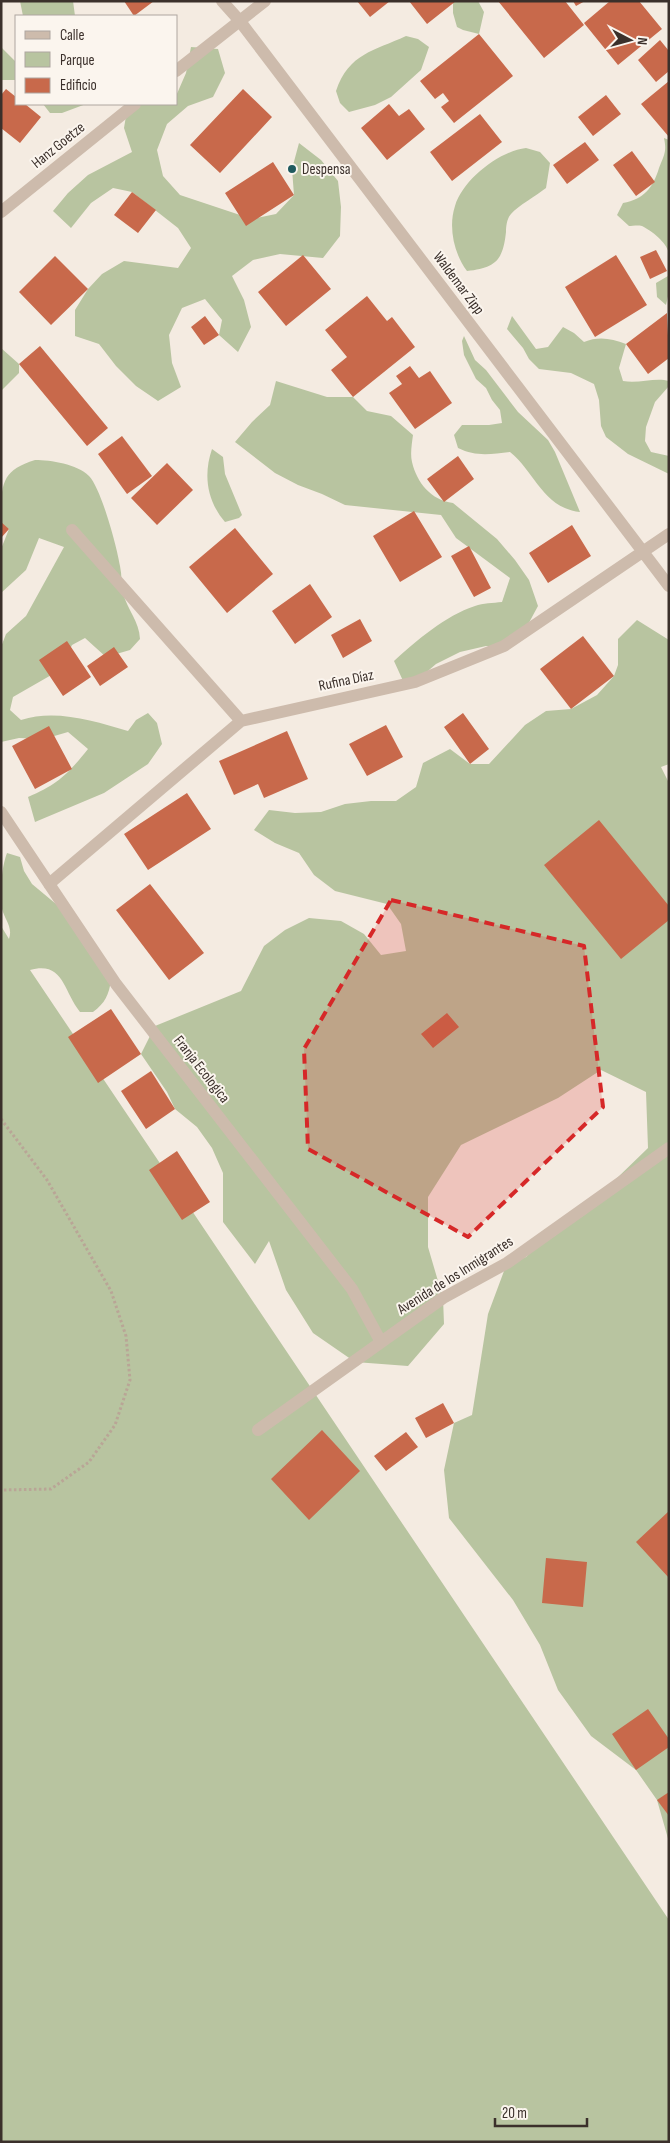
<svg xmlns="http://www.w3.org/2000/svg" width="670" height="2143" font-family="'Sofia Sans Condensed',sans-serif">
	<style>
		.green { fill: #b8c4a0 }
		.building { fill: #c8694b }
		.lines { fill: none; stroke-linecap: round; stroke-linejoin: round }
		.path { stroke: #b9a596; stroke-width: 3; stroke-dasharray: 2.5 2.5; stroke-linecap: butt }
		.minor { stroke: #cdbbac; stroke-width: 12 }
		.marked { fill: #d62828; fill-opacity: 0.2; stroke: #d62828; stroke-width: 4; stroke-dasharray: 10 6; stroke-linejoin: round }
		.poi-dot { fill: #1f5a5e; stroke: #fbf5ee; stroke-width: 2 }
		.labels { text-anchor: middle; stroke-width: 4; stroke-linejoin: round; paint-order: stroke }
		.street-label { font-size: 15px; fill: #3b302b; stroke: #fbf5ee }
		.poi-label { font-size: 15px; fill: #3b302b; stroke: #fbf5ee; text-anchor: start }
	</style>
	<rect width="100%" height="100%" fill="#f4ebe1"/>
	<path class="green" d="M20,1H73L75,16H23Z
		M453,1H478L484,12L479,34L463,30L457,27L453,13Z
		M406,36L418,39L429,47L421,70L391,97L375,105L349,112L340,103L336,91C349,53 374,51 406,36Z
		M1,47L16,62V80H1Z
		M191,47L218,49L225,73L213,97L188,106L167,124L157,150L163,176L180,195L252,219L276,214L294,195L292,169L299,143L321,160L338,181L341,207L340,236L323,258L280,254L253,260L232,276L244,300L251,327L238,352L219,335L222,320L205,299L182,308L169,335L172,363L181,387L158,401L136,386L116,366L99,344L75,336V310L88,289L102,274L124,261L178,268L191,248L178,228L132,192L113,188L91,203L71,228L53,211L68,193L88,175L132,152L124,128L128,104H176V96L186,73Z
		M43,104H86L62,113H50Z
		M664,138L669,140V253C666,242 652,231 642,226C638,225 632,226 629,226L617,215L623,203C644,199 653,188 659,168C664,155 667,152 664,138Z
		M526,148L540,152L550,163L546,188C537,195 518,206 511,214C507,218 506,226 506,232C503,260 496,268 467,271C454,254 448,227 455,206C463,179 500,151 526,148Z
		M669,265V292L666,305L657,297L656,283L668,276Z
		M512,316L536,349L548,347L563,327L574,333L584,342C598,336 611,338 626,344L619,368L623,381C639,384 655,377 669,381V386L655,402L646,427L645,441L651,452L669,456V474L628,454L606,437L601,426L599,400L594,384L571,373L539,369L529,359L523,348L507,329Z
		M464,336L475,360L486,370L518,412L548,440L555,452L580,512C543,508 535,472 510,452C491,454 476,457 458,448L454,435L462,425H489L502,423L500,410L492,400L486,388L476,379L464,355L462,341Z
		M1,348L19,364V373L1,391Z
		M276,381L327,397H353L367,411L391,416L413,435C412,443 410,454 412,462C417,483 431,500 453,503L497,539L515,560L529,580L538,606L525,630L504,646H486L460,652L436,664L415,682L404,683L394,661C417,640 445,616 475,606C483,603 493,603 502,602L510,578L456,538L441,515L345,505L322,494L298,485L275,473L235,442L252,422L270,405Z
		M212,449L223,457L225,474L242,515L239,518L225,522C207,501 203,475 212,449Z
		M35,460C51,460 77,464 89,476C101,488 117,547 120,566C122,575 121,584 123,593C128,611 139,621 140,639L130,650L106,657L85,638L72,645L60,670L13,697L10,710L21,720C56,709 93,721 128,731L136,720L148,713L157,723L162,744L148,764L104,793L35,822L28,797C58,784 67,775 88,749L68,732L44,739L19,738L1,742V647L6,634L26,616L64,547L39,538L26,570L1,593V549L9,529L1,524C1,485 0,471 35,460Z
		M637,620L669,640V764L661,767L669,783V1842L657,1800L636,1770L591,1736L558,1690L540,1645L513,1600L449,1518L444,1470L454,1423L472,1415L488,1314L507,1263L526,1257L563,1221L614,1181L648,1148L646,1092L601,1070L558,1098L461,1145L428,1197V1247L443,1298L444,1324L408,1366L355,1362L313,1333L286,1290L269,1241L255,1264L223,1222V1173L212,1148L197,1127L175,1109L167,1092L141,1054L155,1026L241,991L264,946L285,930L309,918L341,921L364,934L381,955L406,951L401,924L387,904L335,891L314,875L299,853L275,843L254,830L269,810L295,813L321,812L345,804L371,801H396L416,787L423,763L450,749L470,764H489L525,725L546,711L571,709L597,695L614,676L618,665V639Z
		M7,853L20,857L24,871L32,884L62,909L111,980C109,995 105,1003 93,1012H80C63,991 64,961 30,970L669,1920V2142H1V926L9,939C13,927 5,920 2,909C0,892 1,869 7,853Z"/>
	<path class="building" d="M124,1H154L134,16Z
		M357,1H390L370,17Z
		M409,1H456L427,24Z
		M498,1H565L584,25L544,58Z
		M573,1H585L576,6Z
		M610,1H639L662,29L618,65L584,23Z
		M479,34L513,76L454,123L441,107L449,101L443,93L435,99L420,81Z
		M660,40L669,51V71L656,82L638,60Z
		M669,81V137L641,104Z
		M6,89L16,97V104H25L41,117L20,143L1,128V95Z
		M243,89L272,117L220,173L190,145Z
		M606,95L621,114L593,136L578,117Z
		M389,104L399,116L409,109L425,129L387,160L361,128Z
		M480,114L502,142L452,181L430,152Z
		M585,142L599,160L567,184L553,165Z
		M632,151L655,182L636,196L613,165Z
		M273,162L294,195L246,226L225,193Z
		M132,192L156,210L138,233L114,215Z
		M656,250L667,271L650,279L640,257Z
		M303,255L331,289L286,326L258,292Z
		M616,255L647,305L595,337L565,287Z
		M55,256L88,289L51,325L19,292Z
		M367,296L387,321L392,317L415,347L353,397L331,370L347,357L325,330Z
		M667,313L669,358L648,374L626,344Z
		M205,316L219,335L204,345L191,327Z
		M40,346L108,428L87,446L19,364Z
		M410,366L419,378L430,371L452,403L415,429L389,393L402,384L396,376Z
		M122,436L152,476L127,494L98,454Z
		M458,456L474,479L444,502L427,479Z
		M167,463L193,490L157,525L131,498Z
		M414,511L442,557L400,582L373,536Z
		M1,522L9,529L1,538Z
		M572,525L591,556L548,583L529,553Z
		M235,528L273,574L227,613L189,567Z
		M469,546L491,588L474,597L451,556Z
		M310,584L332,617L295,644L272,611Z
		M360,619L372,641L343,658L331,635Z
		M583,636L614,676L571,709L540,669Z
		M67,641L91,677L63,696L39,660Z
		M114,647L128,667L100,686L87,666Z
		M463,713L489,749L470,764L444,727Z
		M386,725L403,757L367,776L349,744Z
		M49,726L72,769L35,789L12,746Z
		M287,731L308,779L264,798L258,784L234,795L219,761Z
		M187,793L211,829L148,870L124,834Z
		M599,820L669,906V920L621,959L544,865Z
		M150,884L204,953L169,980L116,910Z
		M111,1009L141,1054L98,1083L68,1037Z
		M447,1013L459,1027L433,1048L421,1034Z
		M151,1071L175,1109L146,1129L121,1091Z
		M177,1151L210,1202L182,1220L149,1170Z
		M443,1403L454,1423L426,1438L415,1418Z
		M322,1430L360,1471L309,1520L271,1479Z
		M406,1432L418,1447L386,1471L374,1456Z
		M669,1511V1578L636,1542Z
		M546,1558L587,1562L583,1607L542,1603Z
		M648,1709L669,1739V1747L636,1770L612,1734Z
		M669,1792V1816L657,1800Z"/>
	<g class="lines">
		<path class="path" d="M1,1119L47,1180L111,1291L126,1336L130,1380L115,1425L89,1462L51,1489L1,1490"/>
		<path class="minor" d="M222,1L239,20L669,586
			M176,71L265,1
			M1,212L135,104
			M72,530L241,721
			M1,812L116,984L352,1289L381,1342
			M49,884L241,721L415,682L504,646L669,534
			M258,1430L443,1298L507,1263L669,1148"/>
	</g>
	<path class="marked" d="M391,900L584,946L603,1107L468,1237L308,1149L304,1049Z"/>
	<circle class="poi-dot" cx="292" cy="169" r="5"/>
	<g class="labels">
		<g class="street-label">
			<text transform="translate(58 145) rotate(-39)" y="5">Hanz Goetze</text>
			<text transform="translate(459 283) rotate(53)" y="5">Waldemar Zipp</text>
			<text transform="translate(346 680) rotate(-12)" y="5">Rufina Díaz</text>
			<text transform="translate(202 1069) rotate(52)" y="5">Franja Ecologica</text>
			<text transform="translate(455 1275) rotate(-32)" y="5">Avenida de los Inmigrantes</text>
		</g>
		<g class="poi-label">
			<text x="302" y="174">Despensa</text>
		</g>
	</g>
	<rect width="670" height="2143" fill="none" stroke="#3b302b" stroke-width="5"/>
	<rect x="15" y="15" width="162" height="90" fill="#fbf5ee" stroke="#aea6a0"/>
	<rect x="25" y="31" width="25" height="8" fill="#cdbbac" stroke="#aea6a0"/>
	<text x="60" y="40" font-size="15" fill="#3b302b">Calle</text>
	<rect x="25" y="52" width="25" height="15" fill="#b8c4a0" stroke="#aea6a0"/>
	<text x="60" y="65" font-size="15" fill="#3b302b">Parque</text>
	<rect x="25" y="78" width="25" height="15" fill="#c8694b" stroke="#aea6a0"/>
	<text x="60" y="90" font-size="15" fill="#3b302b">Edificio</text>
	<g transform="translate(630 40) rotate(96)" stroke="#fbf5ee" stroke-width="4" paint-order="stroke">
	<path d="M0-4L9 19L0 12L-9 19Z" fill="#3b302b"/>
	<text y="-8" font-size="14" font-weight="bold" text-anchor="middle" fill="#3b302b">N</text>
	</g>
	<path d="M495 2118v8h92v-8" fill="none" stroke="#3b302b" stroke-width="2.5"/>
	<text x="502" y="2118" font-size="15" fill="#3b302b" stroke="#fbf5ee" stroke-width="4" paint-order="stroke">20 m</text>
</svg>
